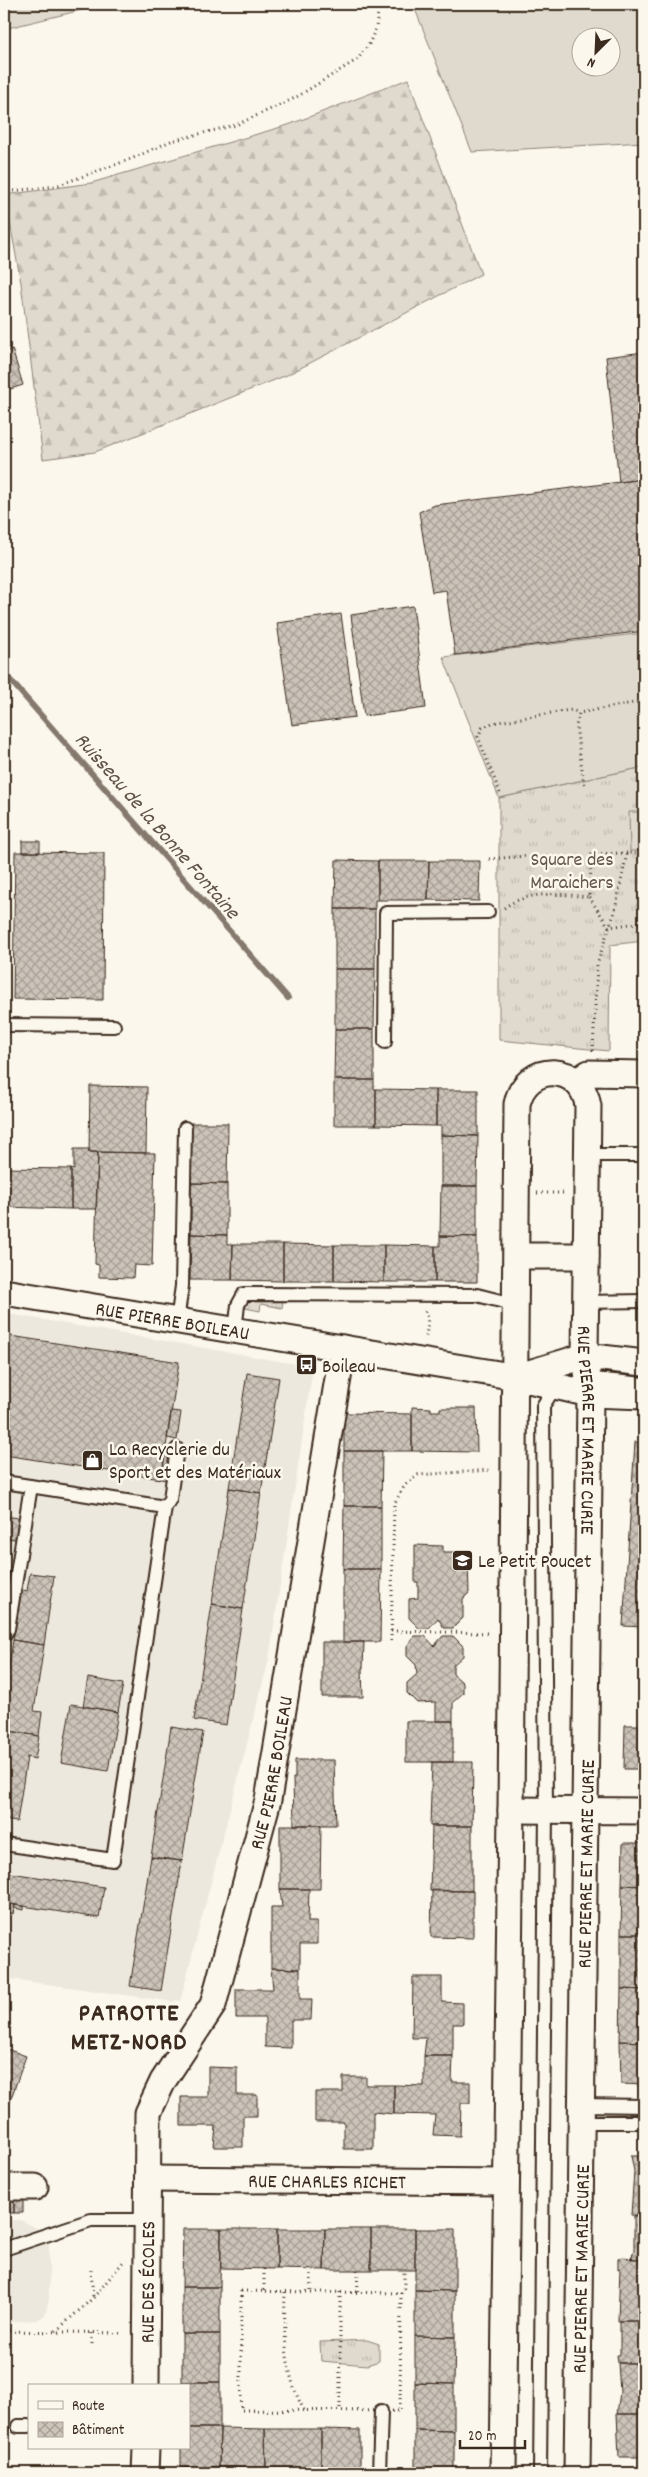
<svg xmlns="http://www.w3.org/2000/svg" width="648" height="2477" font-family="Dekko,sans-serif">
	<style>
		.built { fill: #ede8dd }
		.grass { fill: url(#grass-tufts); stroke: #8d8276 }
		.forest { fill: url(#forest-firs); stroke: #8d8276 }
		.garden { fill: #dfd9ce; stroke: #8d8276; fill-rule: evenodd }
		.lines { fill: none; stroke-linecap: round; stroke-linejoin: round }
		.stream { stroke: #85796d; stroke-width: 6 }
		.building { fill: url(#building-cross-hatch); stroke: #3b2a1e }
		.lane-casing { stroke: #3b2a1e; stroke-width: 16 }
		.street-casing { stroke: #3b2a1e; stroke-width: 29 }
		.path { stroke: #3b2a1e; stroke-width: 3; stroke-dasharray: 1 4; stroke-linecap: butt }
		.lane { stroke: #fbf7ec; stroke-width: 12 }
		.street { stroke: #fbf7ec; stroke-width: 25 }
		.labels { text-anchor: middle; stroke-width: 5; stroke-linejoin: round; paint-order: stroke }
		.park-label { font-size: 20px; fill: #64564a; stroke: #fbf7ec }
		.street-label { font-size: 20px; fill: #3b2a1e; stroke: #fbf7ec }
		.poi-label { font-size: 20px; fill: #3b2a1e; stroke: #fbf7ec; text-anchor: start }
		.water-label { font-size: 21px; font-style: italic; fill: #605246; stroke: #fbf7ec }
		.district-label { font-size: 25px; font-weight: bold; letter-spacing: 1px; fill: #3b2a1e; stroke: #fbf7ec }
	</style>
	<defs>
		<pattern id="grass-tufts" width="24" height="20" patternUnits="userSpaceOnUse" patternTransform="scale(1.25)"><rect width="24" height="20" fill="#dfd9ce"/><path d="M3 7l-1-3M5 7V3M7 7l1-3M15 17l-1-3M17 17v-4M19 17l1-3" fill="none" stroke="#c0bab0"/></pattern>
		<pattern id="forest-firs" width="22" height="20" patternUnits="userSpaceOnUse" patternTransform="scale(1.25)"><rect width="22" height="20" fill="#dfd9ce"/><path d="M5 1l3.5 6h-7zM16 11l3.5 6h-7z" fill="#c0bab0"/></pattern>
		<pattern id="building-cross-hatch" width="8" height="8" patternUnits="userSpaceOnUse" patternTransform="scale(1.25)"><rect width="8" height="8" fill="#ccc4b9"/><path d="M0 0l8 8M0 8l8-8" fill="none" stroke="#a79f96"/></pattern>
	</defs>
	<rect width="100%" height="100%" fill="#fbf7ec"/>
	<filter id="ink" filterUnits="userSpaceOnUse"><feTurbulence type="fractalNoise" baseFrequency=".02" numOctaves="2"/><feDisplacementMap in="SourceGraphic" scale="10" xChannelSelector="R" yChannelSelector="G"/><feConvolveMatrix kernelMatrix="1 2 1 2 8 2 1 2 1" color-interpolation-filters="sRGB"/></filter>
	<g filter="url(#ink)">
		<path class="built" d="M4,1313L313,1367L269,1659L181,1998L180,2001L176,2000L174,2002L4,1978Z
			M4,2220H20L39,2229L49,2242V2299L45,2315L37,2320L9,2322L4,2404Z"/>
		<path class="grass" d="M644,767V941L610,945L609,1051L499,1040V798Z
			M249,1301H283L282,1308L261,1304L260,1311L245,1308V1304Z
			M367,2340L379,2344V2361L367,2365L321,2361L320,2342Z"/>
		<path class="forest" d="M408,79L481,274L287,375L95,452L43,459L21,283L5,195L91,183L288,125Z"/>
		<path class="garden" d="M4,4H106L4,29Z
			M413,4H644V142L472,152ZM580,38H610V68H580Z
			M644,633V767L499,798L443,657Z
			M629,812H644V851H630Z"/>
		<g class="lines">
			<path class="stream" d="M4,673L288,998"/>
		</g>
		<path class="building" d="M12,349L23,385L4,391V352Z
			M644,352V479L619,482L606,357Z
			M644,479V631L455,655L446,590L432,592L419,512L435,505Z
			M413,606L426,708L364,716L351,615Z
			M341,614L355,717L292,725L277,623Z
			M22,841H40V852H22Z
			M15,852L104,853L103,1000L13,999Z
			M336,860L378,861V900H375V909H335Z
			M378,861H429L428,900H378Z
			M429,861H480L479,901L428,900Z
			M335,909H375V969H335Z
			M335,969H375L374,1029H335Z
			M335,1029H374V1080H334Z
			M334,1080H374V1089H376V1125H334Z
			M90,1086L147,1087L146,1153L89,1152Z
			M376,1089L436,1090V1126L376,1125Z
			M436,1090H478V1136L441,1135V1126H436Z
			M191,1123H228L227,1184L191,1183Z
			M441,1135L478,1136L477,1186H441Z
			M74,1149H89V1152H98L96,1209H71V1169L74,1170Z
			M98,1152L155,1153L152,1266L134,1265L133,1278L99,1277V1265L95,1264Z
			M4,1168L71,1169V1209L4,1207Z
			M191,1183L227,1184V1235L191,1234Z
			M441,1186H477V1237L440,1236Z
			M191,1234L227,1235V1244H233L232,1280H190Z
			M440,1236L477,1237V1282H435V1246H440Z
			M233,1244H283V1281L232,1280Z
			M283,1244L334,1245V1281H283Z
			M334,1245H384V1282L334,1281Z
			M384,1245L435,1246V1282H384Z
			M4,1335L179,1362L161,1479L4,1455Z
			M247,1373L279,1378L261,1493L229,1488Z
			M412,1407L431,1408V1411H440V1408H476L477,1452L412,1451Z
			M171,1411L181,1412L177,1440L167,1438Z
			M344,1413L412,1414V1451H344Z
			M635,1442L644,1443V1627L623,1626Z
			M344,1451H382L381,1506H344Z
			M165,1456L169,1457L166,1480L161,1479Z
			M229,1488L261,1493L243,1609L212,1604Z
			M344,1506H381V1569H343Z
			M4,1516L19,1518L15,1539L4,1538Z
			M415,1545L443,1546V1552H462L468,1559L469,1593L463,1599V1618L453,1628H444L438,1618L429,1628H419L409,1618V1599L418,1598V1582H415Z
			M343,1569H381L380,1642H343Z
			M30,1573L54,1576L44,1645L13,1640L20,1595H22L23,1590L27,1591Z
			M212,1604L243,1609L226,1725L194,1720Z
			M415,1636H425L434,1646L443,1636H453L463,1646V1656L453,1665V1674L463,1683V1693L453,1702V1721H436V1702L417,1703L407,1693V1683L417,1674L416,1665L407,1656V1646Z
			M13,1640L44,1645L34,1711L42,1712L39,1736L4,1730V1698Z
			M322,1642H364L363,1668H362L363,1697H322Z
			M88,1678L123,1684L118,1712L83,1706Z
			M71,1704L118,1712L108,1771L61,1763Z
			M406,1721H453V1762H406Z
			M625,1725H644V1769H624Z
			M171,1727L203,1732L182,1861L151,1857Z
			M4,1730L39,1736L35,1759L27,1757L17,1822L4,1820Z
			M295,1760H334L336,1825H294L293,1778H295Z
			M432,1762H473L472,1826H430Z
			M280,1825H321L320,1889H280Z
			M432,1826H472V1891H430Z
			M623,1843H644V1886L622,1885Z
			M151,1857L182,1861L161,1991L130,1986Z
			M4,1872L104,1887L99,1918L4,1903Z
			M622,1885L644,1886V1934H621Z
			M280,1889H309L308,1922H317V1944H300V1969L271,1968V1907H282Z
			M432,1890L473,1891V1938L431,1937Z
			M4,1903L15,1905L13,1914L4,1913Z
			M15,1905L24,1906V1910L14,1908Z
			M621,1934H644V1990L621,1989Z
			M271,1968L300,1969V1999H312L311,2020H291V2048L265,2047V2018H236V1989H273Z
			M413,1977H442V2002L463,2003V2024H453V2056H424L426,2038H412Z
			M621,1989L644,1990V2042L620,2041Z
			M620,2041L644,2042V2085L621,2084Z
			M4,2048L26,2056L4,2118Z
			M424,2056H453L452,2082H470V2103H461L460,2136L433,2135L435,2115L394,2114V2085L424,2086Z
			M208,2067L237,2068V2095H257V2116H243V2147H214L216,2126H181V2097H208Z
			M343,2077H366V2085H394V2114L373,2112V2149H344V2122H315V2092H343Z
			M631,2156H644V2216L631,2215L634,2171Z
			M6,2196H14V2213H5Z
			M14,2196H23V2213H14Z
			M634,2216H644V2259H631L634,2250Z
			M183,2229H221L220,2287H182Z
			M221,2229H277V2269L221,2268Z
			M277,2229H325L324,2270L277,2269Z
			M325,2229H371V2270H324Z
			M371,2229H415V2270H371Z
			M415,2229H455V2291L415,2290Z
			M618,2258L644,2259V2321H618L620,2268L618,2269Z
			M182,2287H220V2334H182Z
			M415,2290L455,2291V2337L415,2336Z
			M620,2321H644V2363H618L617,2355H620Z
			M182,2334H220V2382H182Z
			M415,2336L455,2337L454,2384L415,2383Z
			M618,2363H644V2414H617L620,2392Z
			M182,2382H220V2428H189V2386H182Z
			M415,2383L454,2384V2431L415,2430Z
			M617,2414H644V2457H619Z
			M189,2428H220L219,2467L181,2468V2448H189Z
			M220,2428L265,2429L266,2468L219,2467Z
			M265,2429H321V2468H266Z
			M321,2429L360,2430V2473H321Z
			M415,2430L454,2431V2473H415Z
			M219,2467V2473H181V2468Z"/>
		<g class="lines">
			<defs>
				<path id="lane" d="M4,1025L114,1026
					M385,1042L386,913L488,912
					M587,1155H644
					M585,1302L644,1301
					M177,1321L182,1286L185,1128
					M235,1331L238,1305L244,1294L477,1295L516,1305
					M584,1378L644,1384
					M4,1482L165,1507L113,1860L4,1844
					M165,1507L170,1499L177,1449
					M4,1635L8,1629L31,1486
					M583,2105L644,2106
					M583,2122H644
					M4,2249L91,2220H148
					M18,2426H29
					M379,2473L381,2411
					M540,2473L546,1810L543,1406L556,1385"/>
				<g id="street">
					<path d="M576,1082L589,1073L644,1074"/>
					<path d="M517,1256H586"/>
					<path id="s1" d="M4,1292L516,1377L590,1394L644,1396"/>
					<path d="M516,1377L585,1356L644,1363"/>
					<path d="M511,1810L644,1811"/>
					<path id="s2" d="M148,2179L505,2182"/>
					<path d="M4,2187H35"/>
					<path id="s3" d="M146,2386L148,2113L163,2081L213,2005L268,1800L343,1348"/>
					<path d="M145,2473L146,2448"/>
					<path id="s4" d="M503,2473L511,1810L517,1104C526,1061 582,1063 588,1106L585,1356L590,1394L577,2473"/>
				</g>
			</defs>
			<use href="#lane" class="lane-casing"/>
			<use href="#street" class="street-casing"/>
			<path class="path" d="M4,192L56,186L131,159L171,141L236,125L295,98L358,59L369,44L376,28L379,4
				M584,784L576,726L579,713L644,701
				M500,793L478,737L482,728L492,723L563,711L572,710L579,713
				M489,859L526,856
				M589,897L609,927L614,915L627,853H644
				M504,908C528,890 561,894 589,897L592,854L627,853
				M593,1051L597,965L609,927L644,922
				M537,1193H564
				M425,1311L428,1318L426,1339
				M391,1631L489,1633
				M391,1641L394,1504L405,1485L418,1475L491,1470
				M264,2269V2292
				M311,2269V2292
				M91,2270L93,2297
				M357,2270L358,2292
				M241,2291L401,2293L400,2411L241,2410Z
				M285,2292C284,2331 284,2375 304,2410
				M340,2292V2411
				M401,2293L404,2288V2270
				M4,2331L124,2333
				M56,2331L93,2298L123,2262
				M92,2344V2333"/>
			<use href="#lane" class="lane"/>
			<use href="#street" class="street"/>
		</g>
	</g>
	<defs>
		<symbol id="bus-square" viewBox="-11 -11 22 22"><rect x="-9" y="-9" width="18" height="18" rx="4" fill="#3b2a1e" stroke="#fbf7ec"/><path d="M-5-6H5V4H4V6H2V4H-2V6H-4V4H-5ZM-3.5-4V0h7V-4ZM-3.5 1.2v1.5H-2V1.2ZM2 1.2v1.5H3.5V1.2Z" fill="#fff"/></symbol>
		<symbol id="shop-square" viewBox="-11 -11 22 22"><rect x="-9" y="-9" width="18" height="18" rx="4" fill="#3b2a1e" stroke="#fbf7ec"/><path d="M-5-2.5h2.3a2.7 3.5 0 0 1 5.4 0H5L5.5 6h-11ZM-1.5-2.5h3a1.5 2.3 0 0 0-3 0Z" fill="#fff"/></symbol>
		<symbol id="school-square" viewBox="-11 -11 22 22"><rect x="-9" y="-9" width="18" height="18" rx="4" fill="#3b2a1e" stroke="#fbf7ec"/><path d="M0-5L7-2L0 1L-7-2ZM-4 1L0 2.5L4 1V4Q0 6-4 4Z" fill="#fff"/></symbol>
	</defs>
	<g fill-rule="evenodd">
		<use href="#bus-square" x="294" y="1352" width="25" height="25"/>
		<use href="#shop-square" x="80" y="1448" width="25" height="25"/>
		<use href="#school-square" x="450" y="1548" width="25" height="25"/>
	</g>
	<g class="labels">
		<g class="park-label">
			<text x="572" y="865">Square des<tspan x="572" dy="23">Maraichers</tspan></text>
		</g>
		<g class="street-label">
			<text dy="7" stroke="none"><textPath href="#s1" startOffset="171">RUE PIERRE BOILEAU</textPath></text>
			<text dy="7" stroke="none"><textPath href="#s4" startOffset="1798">RUE PIERRE ET MARIE CURIE</textPath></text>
			<text dy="7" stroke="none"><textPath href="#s3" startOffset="639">RUE PIERRE BOILEAU</textPath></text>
			<text transform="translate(585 1864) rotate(-89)" y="7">RUE PIERRE ET MARIE CURIE</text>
			<text dy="7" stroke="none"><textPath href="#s2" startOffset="179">RUE CHARLES RICHET</textPath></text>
			<text transform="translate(580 2269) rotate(-89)" y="7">RUE PIERRE ET MARIE CURIE</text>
			<text dy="7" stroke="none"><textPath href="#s3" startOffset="104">RUE DES ÉCOLES</textPath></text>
		</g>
		<g class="poi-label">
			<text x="322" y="1372">Boileau</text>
			<text x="109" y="1455">La Recyclerie du<tspan x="109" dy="23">Sport et des Matériaux</tspan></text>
			<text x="478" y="1567">Le Petit Poucet</text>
		</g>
		<g class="water-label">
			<text transform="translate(158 825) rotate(49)" y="7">Ruisseau de la Bonne Fontaine</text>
		</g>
		<g class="district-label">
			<text x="129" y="2020">PATROTTE<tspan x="129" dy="29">METZ-NORD</tspan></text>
		</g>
	</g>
	<rect width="648" height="2477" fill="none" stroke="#fbf7ec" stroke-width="20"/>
	<rect x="10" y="10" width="628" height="2457" fill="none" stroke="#3b2a1e" stroke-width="2" filter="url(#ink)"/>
	<rect x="28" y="2384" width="162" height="65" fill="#fbf7ec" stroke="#aea59a"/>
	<rect x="38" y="2401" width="25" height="8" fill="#fbf7ec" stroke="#aea59a"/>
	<text x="72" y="2410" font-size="15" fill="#3b2a1e">Route</text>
	<rect x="38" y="2422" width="25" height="15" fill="url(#building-cross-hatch)" stroke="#aea59a"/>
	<text x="72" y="2434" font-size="15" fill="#3b2a1e">Bâtiment</text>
	<g transform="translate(596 52) rotate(204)"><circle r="24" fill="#fbf7ec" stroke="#aea59a"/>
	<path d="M0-4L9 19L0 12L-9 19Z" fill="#3b2a1e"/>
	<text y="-8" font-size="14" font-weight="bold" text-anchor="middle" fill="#3b2a1e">N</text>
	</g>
	<path d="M460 2440v8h65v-8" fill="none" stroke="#3b2a1e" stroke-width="2.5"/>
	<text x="468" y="2440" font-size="15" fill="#3b2a1e" stroke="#fbf7ec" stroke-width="4" paint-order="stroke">20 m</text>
</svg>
